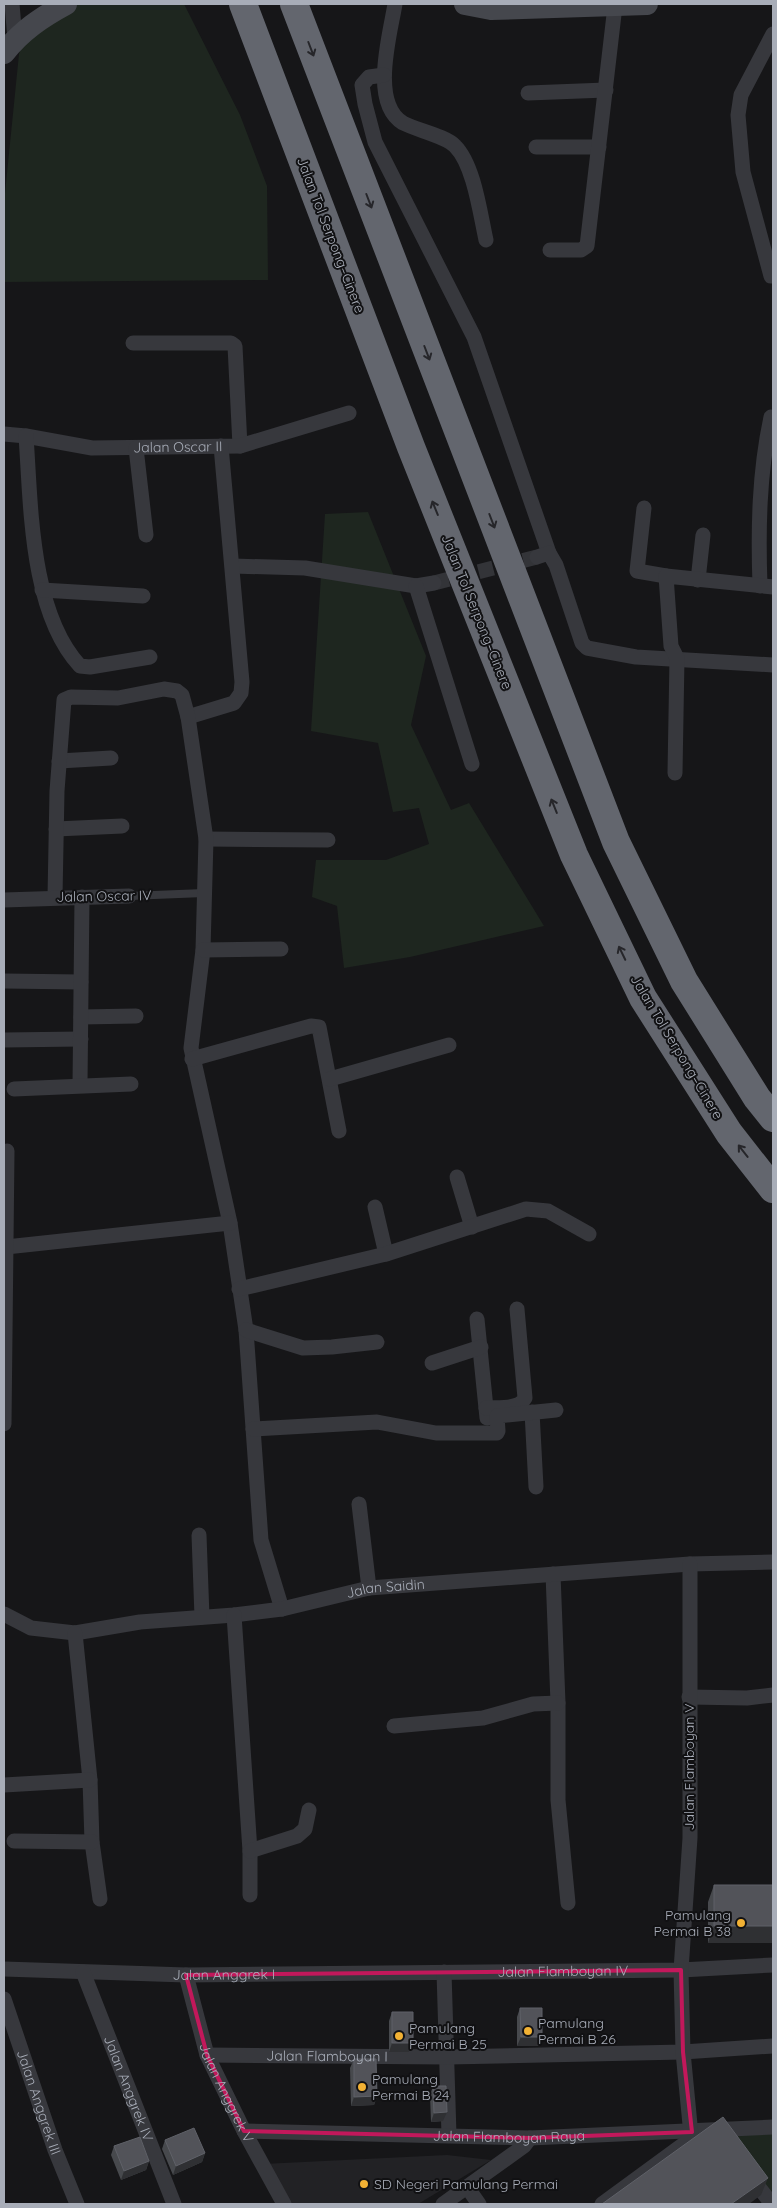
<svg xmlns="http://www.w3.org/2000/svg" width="777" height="2208" font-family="Quicksand,sans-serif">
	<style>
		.built { fill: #222225 }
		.green { fill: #1e261f }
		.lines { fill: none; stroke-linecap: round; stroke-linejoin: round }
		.street-tunnel { stroke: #333438; stroke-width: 15; stroke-dasharray: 15 8; stroke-linecap: butt }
		.lane { stroke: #37383d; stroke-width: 8 }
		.street { stroke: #37383d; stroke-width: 15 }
		.secondary { stroke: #45474d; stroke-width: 22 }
		.highway { stroke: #63666e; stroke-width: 28 }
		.wall { fill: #47494d }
		.shaded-wall { fill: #2f3033 }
		.building { fill: #525359; stroke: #5f6168 }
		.oneway { stroke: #26262a }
		.marked { fill: none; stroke: #c2185b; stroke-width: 4; stroke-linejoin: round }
		.poi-dot { fill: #f2b134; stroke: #111113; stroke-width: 2 }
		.labels { text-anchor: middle; stroke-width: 4; stroke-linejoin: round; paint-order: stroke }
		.street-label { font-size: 14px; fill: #a8adb8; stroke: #111113 }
		.poi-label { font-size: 14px; fill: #a8adb8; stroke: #111113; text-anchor: start }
	</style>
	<rect width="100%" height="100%" fill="#161618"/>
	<path class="built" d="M447,2155L491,2160L418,2204H291L263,2164Z"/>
	<path class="green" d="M68,4H184L240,115L267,186L268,280L4,282V203L19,54L28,26Z
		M368,512L426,656L411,725L451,810L469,803L544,926L410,957L344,968L337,906L312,897L316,860H386L429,844L419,808L393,812L378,743L311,731L325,514Z
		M773,2133V2190L765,2196L719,2135Z"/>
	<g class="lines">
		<path class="street-tunnel" d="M434,583L537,557"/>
		<path class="lane" d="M129,896L204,893"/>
		<g class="street">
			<path d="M12,4L15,39"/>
			<path d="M395,4C390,35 370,103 403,123C416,130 446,136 455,146C474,165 480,213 486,240"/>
			<path d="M773,34L741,95L738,115L743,172L771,276H773"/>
			<path d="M384,75L369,77L362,85L365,104L375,142L474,337L549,553"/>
			<path d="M528,93L606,90"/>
			<path d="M536,147H599"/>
			<path d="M550,250H581L587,246L615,6"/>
			<path d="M133,343H231L235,346L240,446"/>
			<path id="s1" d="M4,434L26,436L92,448L240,446L349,413"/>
			<path d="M26,436C31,505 30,612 80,666L90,667L150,657"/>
			<path d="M136,448L146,535"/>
			<path d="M644,508L637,571L666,576"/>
			<path d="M537,557L549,553L556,565L582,643L587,648L636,657L773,665"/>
			<path d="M233,566L305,568L416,586L434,583"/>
			<path d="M698,580L703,535"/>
			<path d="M416,586L472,764"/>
			<path d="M760,586C758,529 759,473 771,417L773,418"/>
			<path d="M42,590L143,596"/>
			<path d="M188,717L234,703L241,693L242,682L221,446"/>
			<path d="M59,761L111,758"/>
			<path d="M675,773L677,658L671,646L666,576L773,587"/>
			<path d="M56,829L122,826"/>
			<path d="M206,839L328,840"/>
			<path d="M55,897L57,791L64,700L71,697L118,698L164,689L177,691L182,695L188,717L206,839L203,950L191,1048L230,1223L246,1330L261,1540L282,1609"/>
			<path d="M4,900L129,896"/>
			<path d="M203,950L281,949"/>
			<path d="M4,981L81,982"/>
			<path d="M81,1017L136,1016"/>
			<path d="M4,1040L81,1039"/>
			<path d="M192,1059L311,1026L319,1027L339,1131"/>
			<path d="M330,1079L449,1045"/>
			<path d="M80,1085L82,897"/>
			<path d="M14,1089L131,1084"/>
			<path d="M457,1177L472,1227"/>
			<path d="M375,1207L386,1254"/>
			<path d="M6,1247L230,1223"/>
			<path d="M239,1289L386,1254L526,1209L548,1211L589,1234"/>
			<path d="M477,1319L487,1418"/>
			<path d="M246,1330L303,1348L332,1347L377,1342"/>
			<path d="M432,1363L481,1347"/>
			<path d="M486,1408C498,1407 519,1410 525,1398L517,1309"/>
			<path d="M532,1412L536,1487"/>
			<path d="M4,1424L7,1151"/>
			<path d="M253,1429L377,1422L436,1433H497L498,1431L497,1416L556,1410"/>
			<path d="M359,1504L369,1588"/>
			<path d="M199,1535L202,1617"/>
			<path d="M553,1574L558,1703V1800L568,1903"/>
			<path id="s2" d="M4,1614L31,1628L75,1633L140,1622L234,1615L282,1609L369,1588L690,1564L773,1562"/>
			<path d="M234,1615L250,1851V1895"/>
			<path d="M75,1633L90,1780L92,1842L100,1899"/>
			<path d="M689,1697L747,1698L773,1695"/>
			<path d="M394,1726L483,1718L533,1704L558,1703"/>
			<path d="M4,1785L90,1780"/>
			<path d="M14,1841L92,1842"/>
			<path d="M250,1851L297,1836L305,1829L309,1810"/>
			<path id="s3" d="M4,1969L186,1975L681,1970L773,1965"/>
			<path id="s4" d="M83,1972L174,2204"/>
			<path d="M444,1972L449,2135"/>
			<path id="s5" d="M186,1975L207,2055L244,2131L284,2204"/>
			<path id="s6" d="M4,1999L55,2150L77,2204"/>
			<path id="s7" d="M207,2055L448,2057L683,2052L773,2046"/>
			<path id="s8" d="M244,2131L530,2138L773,2127"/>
			<path d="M750,2176L772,2204"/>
			<path d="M467,2187L479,2204"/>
			<path d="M443,2204L524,2146L530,2138"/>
			<path d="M602,2204L688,2141L691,2135L683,2052L681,1970L690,1838V1564"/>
		</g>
		<path class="secondary" d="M465,4L491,9L647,4
			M4,53C21,31 42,17 66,4"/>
		<path class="highway" d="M243,4L411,447L574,855L643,998L729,1133L773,1189
			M294,4L616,842L684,981L757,1098L773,1118"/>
	</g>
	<path class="wall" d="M714,1885L773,1943H708V1902Z
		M520,2008L542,2037L539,2046H517V2017Z
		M392,2012L413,2043L409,2052H389V2021Z
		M354,2059L377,2096L374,2105L351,2106L350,2068Z
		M433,2086L443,2121L431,2122L430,2095Z
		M165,2140L205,2153L202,2162L173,2175L162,2149Z
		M114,2146L149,2161L146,2170L121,2180L111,2155Z"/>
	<path class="shaded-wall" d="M714,1926H773V1943H708Z
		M521,2037H542L539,2046H517Z
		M392,2043H413L409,2052H389Z
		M377,2096L374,2105L351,2106L354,2097Z
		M447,2112L443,2121L431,2122L434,2113Z
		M205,2153L202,2162L173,2175L176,2166Z
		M149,2161L146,2170L121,2180L124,2171Z
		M768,2178L761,2195L749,2204H731Z"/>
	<path class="building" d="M714,1885H773V1926H714Z
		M520,2008H542V2037H521Z
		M392,2012H413V2043H392Z
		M354,2059H376L377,2096L354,2097Z
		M433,2086H446L447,2112L434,2113Z
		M723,2117L768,2178L731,2204H602Z
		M194,2128L205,2153L176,2166L165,2140Z
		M140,2137L149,2161L124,2171L114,2146Z"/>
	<defs><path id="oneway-shaft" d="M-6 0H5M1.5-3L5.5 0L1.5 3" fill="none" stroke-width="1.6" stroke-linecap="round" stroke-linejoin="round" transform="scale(1.25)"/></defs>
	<g class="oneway">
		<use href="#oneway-shaft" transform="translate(311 49) rotate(69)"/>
		<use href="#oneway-shaft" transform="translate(369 201) rotate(69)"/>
		<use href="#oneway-shaft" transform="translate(427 353) rotate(69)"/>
		<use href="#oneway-shaft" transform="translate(435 508) rotate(-112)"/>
		<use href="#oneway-shaft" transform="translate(492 521) rotate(69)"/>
		<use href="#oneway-shaft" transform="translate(554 806) rotate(-112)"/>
		<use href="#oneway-shaft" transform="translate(622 953) rotate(-116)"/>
		<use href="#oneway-shaft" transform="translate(743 1151) rotate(-128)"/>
	</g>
	<path class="marked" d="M681,1970L683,2052L692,2132L530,2138L244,2131L207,2055L186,1975Z"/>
	<g class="poi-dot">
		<circle cx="741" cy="1923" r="5"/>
		<circle cx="528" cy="2031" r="5"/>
		<circle cx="399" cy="2036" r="5"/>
		<circle cx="362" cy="2087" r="5"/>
		<circle cx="364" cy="2184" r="5"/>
	</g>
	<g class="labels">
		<g class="street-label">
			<text transform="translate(331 235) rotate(69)" y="5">Jalan Tol Serpong–Cinere</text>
			<text dy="5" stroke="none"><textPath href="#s1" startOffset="175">Jalan Oscar II</textPath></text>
			<text transform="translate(477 612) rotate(68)" y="5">Jalan Tol Serpong–Cinere</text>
			<text transform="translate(104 896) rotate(-1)" y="5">Jalan Oscar IV</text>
			<text transform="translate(677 1047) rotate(59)" y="5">Jalan Tol Serpong–Cinere</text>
			<text dy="5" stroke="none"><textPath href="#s2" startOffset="389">Jalan Saidin</textPath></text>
			<text transform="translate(689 1767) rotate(-90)" y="5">Jalan Flamboyan V</text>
			<text dy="5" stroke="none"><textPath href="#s3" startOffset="559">Jalan Flamboyan IV</textPath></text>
			<text dy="5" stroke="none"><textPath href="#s3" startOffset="220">Jalan Anggrek I</textPath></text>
			<text dy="5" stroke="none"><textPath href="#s7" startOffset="120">Jalan Flamboyan I</textPath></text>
			<text dy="5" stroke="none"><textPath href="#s4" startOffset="125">Jalan Anggrek IV</textPath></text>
			<text dy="5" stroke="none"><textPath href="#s5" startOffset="125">Jalan Anggrek V</textPath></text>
			<text dy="5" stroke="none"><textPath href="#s6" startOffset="109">Jalan Anggrek III</textPath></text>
			<text dy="5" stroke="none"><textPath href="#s8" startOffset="265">Jalan Flamboyan Raya</textPath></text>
		</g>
		<g class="poi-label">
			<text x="731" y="1920" text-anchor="end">Pamulang<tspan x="731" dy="16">Permai B 38</tspan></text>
			<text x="538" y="2028">Pamulang<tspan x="538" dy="16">Permai B 26</tspan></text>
			<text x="409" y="2033">Pamulang<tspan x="409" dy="16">Permai B 25</tspan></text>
			<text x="372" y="2084">Pamulang<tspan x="372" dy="16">Permai B 24</tspan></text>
			<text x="374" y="2189">SD Negeri Pamulang Permai</text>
		</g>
	</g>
	<rect width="777" height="2208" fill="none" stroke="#a8adb8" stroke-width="10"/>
</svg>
